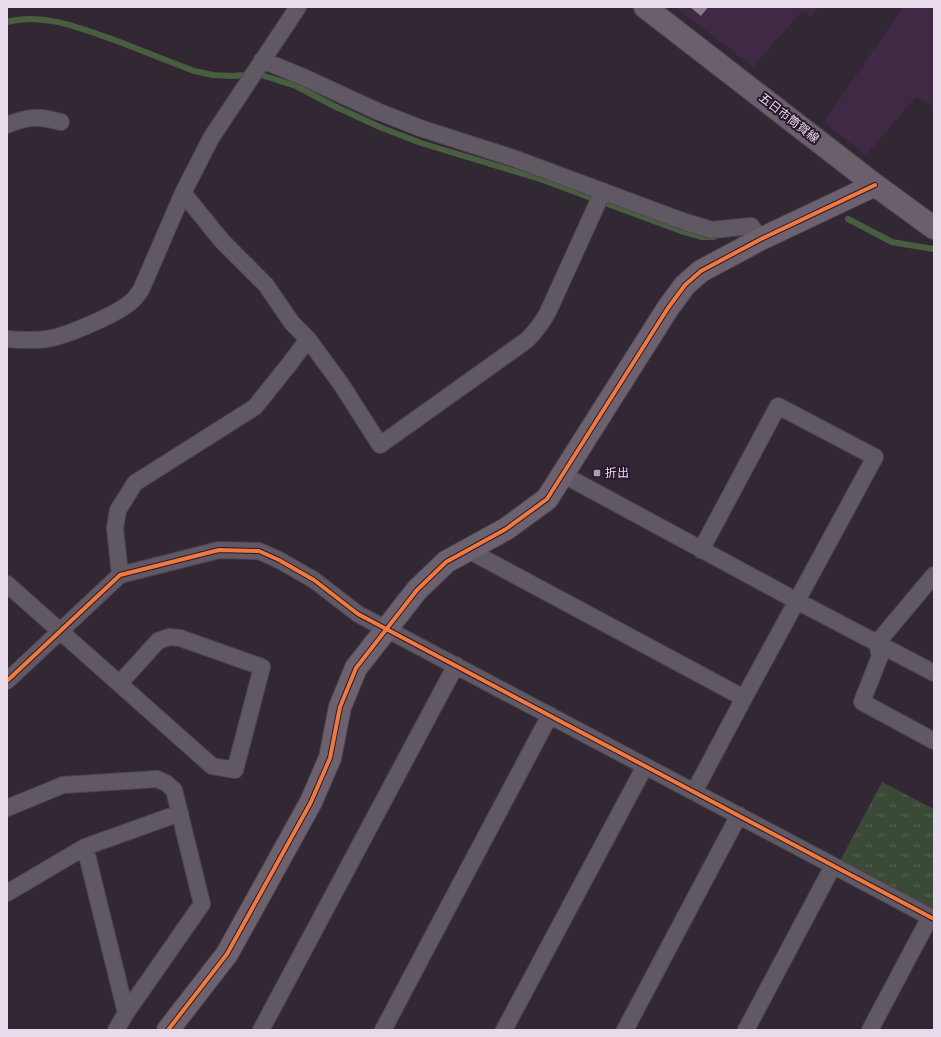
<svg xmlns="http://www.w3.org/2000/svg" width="941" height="1037" font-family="Roboto,'Noto Sans JP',sans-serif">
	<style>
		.built { fill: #3f2944 }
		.grass { fill: url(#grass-tufts) }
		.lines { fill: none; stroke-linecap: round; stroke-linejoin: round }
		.stream { stroke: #485f3f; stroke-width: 6 }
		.building { fill: #867d88 }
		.street-casing { stroke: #4d4651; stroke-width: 18 }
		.secondary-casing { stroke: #4d4651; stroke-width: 24 }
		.primary-casing { stroke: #4d4651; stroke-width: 24 }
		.street { stroke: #605862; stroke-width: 16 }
		.secondary { stroke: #6c626f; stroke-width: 22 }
		.primary { stroke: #6b5f6e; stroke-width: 22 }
		.cycleway-casing { stroke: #2a182f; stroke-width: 6 }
		.cycleway { stroke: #f17a3a; stroke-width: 4 }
		.poi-dot { fill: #a89dac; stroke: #2a182f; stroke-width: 1.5 }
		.labels { text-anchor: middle; stroke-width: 4; stroke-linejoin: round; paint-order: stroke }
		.street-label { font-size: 12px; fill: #e8dcec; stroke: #2a182f }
		.poi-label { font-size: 12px; fill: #e8dcec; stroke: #2a182f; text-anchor: start }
	</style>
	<defs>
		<pattern id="grass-tufts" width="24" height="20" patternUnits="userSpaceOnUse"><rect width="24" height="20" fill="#3b4937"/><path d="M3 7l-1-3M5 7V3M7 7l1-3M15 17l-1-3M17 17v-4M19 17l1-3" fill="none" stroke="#576354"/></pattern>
	</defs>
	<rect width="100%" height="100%" fill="#312834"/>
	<path class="built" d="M675,7H819L811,17L802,11L753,67Z
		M903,7H934V107L916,97L866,155L824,122Z"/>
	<path class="grass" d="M882,782L934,809V910L840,861Z"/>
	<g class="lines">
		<path class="stream" d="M7,22C44,12 82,29 117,41C143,51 168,61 194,71L213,75L231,76L258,74L296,86L334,106L382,128L421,143L540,179L681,231L702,237H714
			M848,219L892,242L933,249"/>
	</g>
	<path class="building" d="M690,7H708L701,16Z"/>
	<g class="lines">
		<defs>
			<path id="street" d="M262,60L301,76L377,111L420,128L513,158L685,222L712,230L751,226L761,239
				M7,125C29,116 38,116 61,122
				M183,193L222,241L266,285L292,323L308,339L341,384L380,445L527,340C536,331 542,323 548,312L603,191
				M7,339C20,340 34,341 47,339C66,336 119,314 133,300C136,297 138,294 141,290L183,193L211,138L298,7
				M562,474L797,601L934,673
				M468,550L744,698
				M120,575L115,528L118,510L135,483L255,407L291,362L308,339
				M934,575L877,643L880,656L862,702L934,741
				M7,584L212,766L235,770L262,667L180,638L169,637L158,641L120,683
				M7,681L120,575L219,550L259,551L279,560L314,580L358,614L934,919
				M694,792L744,698L875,457L778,406L701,550
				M7,808L63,785L157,779L166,783L174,790L202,904L126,1013L116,1030
				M85,847L126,1013
				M7,893L85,847L180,813
				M261,1030L456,665
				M383,1030L550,715
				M504,1030L645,766
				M625,1030L739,815
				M746,1030L833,866
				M870,1030L930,917"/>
			<path id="secondary" d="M168,1030L227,954L311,802L330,758L340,707L356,668L417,590L446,562L506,529L547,499L668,308L685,285L701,271L761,239L875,185"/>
			<path id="primary" d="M645,7L875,185L934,228"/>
		</defs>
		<use href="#street" class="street-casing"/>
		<use href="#secondary" class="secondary-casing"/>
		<use href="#primary" class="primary-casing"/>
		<use href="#street" class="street"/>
		<use href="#secondary" class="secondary"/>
		<use href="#primary" class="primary"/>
		<defs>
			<path id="cycleway" d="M7,681L120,575L219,550L259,551L279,560L314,580L358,614L934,919
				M168,1030L227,954L311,802L330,758L340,707L356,668L417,590L446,562L506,529L547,499L668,308L685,285L701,271L761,239L875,185"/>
		</defs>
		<use href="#cycleway" class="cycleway-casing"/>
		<use href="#cycleway" class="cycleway"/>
	</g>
	<rect class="poi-dot" x="593" y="469" width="8" height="8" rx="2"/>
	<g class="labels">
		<g class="street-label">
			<text transform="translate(789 118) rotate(38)" y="4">五日市筒賀線</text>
		</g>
		<g class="poi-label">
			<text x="605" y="477">折出</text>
		</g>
	</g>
	<rect width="941" height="1037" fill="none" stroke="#e8dcec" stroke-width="16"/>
</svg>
